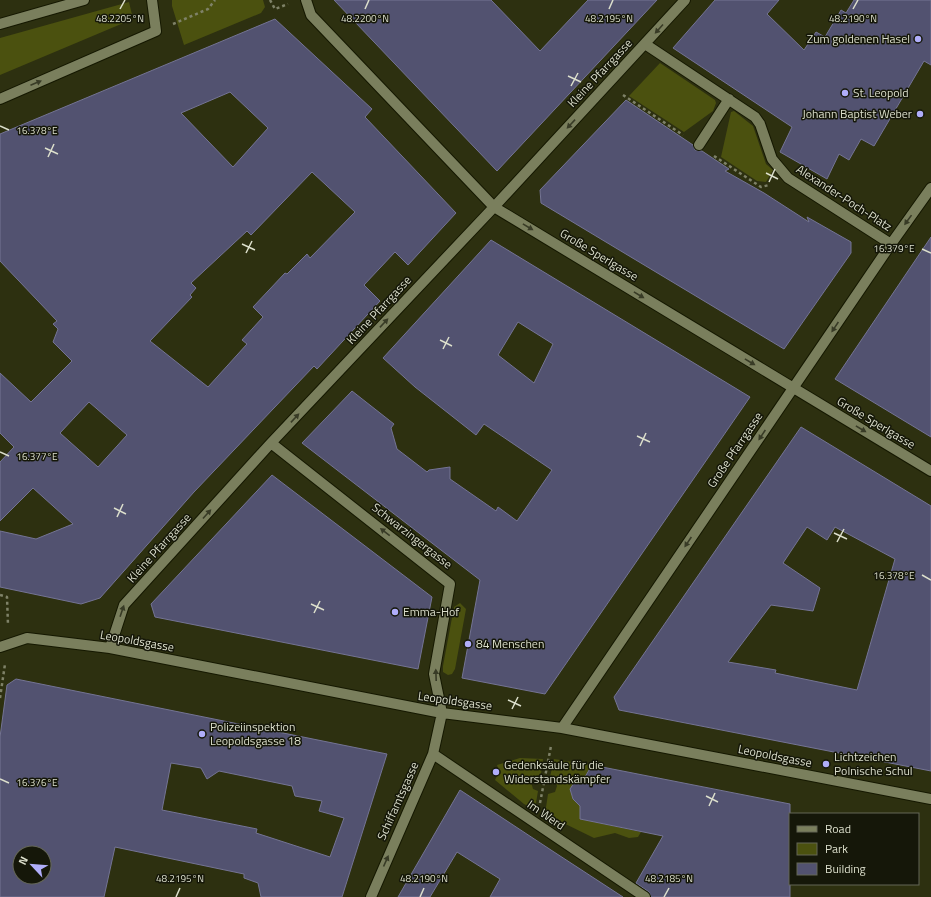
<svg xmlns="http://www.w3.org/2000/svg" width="931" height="897" font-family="'Titillium Web',sans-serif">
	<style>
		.green { fill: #4b510f }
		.building { fill: #525270; stroke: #747494; fill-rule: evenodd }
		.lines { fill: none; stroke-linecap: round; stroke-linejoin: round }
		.minor-casing { stroke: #151800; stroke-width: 12 }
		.path { stroke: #7f8268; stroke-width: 2.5; stroke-dasharray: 3 3; stroke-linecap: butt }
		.minor { stroke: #7a7f5d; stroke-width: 10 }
		.oneway { fill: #383b26 }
		.ticks { fill: none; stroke: #dcdfcc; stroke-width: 1.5 }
		.poi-dot { fill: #b0aefa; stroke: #151709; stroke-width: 1.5 }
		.labels { text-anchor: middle; stroke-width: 3; stroke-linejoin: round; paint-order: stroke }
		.poi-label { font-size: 12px; fill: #dcdfcc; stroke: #151709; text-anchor: start }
		.street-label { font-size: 12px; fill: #dcdfcc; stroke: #151709 }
		.ticks-label { font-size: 10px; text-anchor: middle; fill: #dcdfcc; stroke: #151709; stroke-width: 3; stroke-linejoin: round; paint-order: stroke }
	</style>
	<rect width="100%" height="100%" fill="#2d3010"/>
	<path class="green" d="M172,0H263L265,7L261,13L184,45L172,6Z
		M129,2L133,19L0,75V38Z
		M660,63L715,100L716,103L713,111L684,132L629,96Z
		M734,111L753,126L766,164L773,170L766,182L757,181L721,157L731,112Z
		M460,603L466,609L455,669L452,674L448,675L443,672V666L454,607Z
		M520,758L543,759L541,774L534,777L531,782L533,789L538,791L535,809L524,804L495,780L499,772L497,765Z
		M554,759L591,765L585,777L576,780L570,789L573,799L580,806V819L641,832L638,837L629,838L615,833L594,838L545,814L548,794L555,792L557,786L556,782L550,777Z"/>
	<path class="building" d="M334,0H491L540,51L588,0H657L497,171Z
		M715,0H779L767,14L804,50L816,32L825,37L841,10L846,13L854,0H931V65L924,61L874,146L861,139L849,160L839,154L827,179L780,152L792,127L673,48Z
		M275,19L372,109L365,117L456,213L408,265L395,252L364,285L380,301L317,369L314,366L194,492L100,598L81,604L0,587V531L36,539L73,524L33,488L0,521V462L14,447L0,433V373L31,402L72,361L53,342L58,329L53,324L57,321L0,261V134ZM230,92L268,128L233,167L181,113ZM312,172L355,212L310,258L307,254L287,274L285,273L253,307L263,317L242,340L247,344L208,387L150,341L192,297L190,295L196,288L191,283L247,231L251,235ZM89,402L127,435L98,467L60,433Z
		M626,100L693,145L695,150L702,151L729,169L725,171L764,193L809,222L807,217L851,242V253L784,349L541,203L540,190Z
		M931,237V437L835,379Z
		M491,240L750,397L545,694L462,678L480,580L302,443L352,391L394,424L391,428L397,449L427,472L429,470L450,467V479L496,511L498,507L517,521L552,470L484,424L476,435L415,387L383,358ZM518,322L553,344L534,383L498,355Z
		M801,427L931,506V771L619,710L614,697ZM807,527L827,540L835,527L895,559L857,690L775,673L776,670L728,662L771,605L813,611L820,588L783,563Z
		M272,475L432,597L418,669L155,617L151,604Z
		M16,679L387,754L342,897H261L258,883L244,878V874L115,847L104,897H0V737L7,685ZM171,763L201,768L207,779L219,771L292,786L295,796L322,801L319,811L344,818L330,857L256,833L257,829L162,810ZM20,853H44V877H20Z
		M592,765L790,804V897H651L649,892L636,883L663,836L580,819V806L573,799L570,789L576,780L585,777Z
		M460,790L554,852L623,897H490L500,879L457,852L430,897H398Z"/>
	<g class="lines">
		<defs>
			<path id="minor" d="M306,0L311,15L494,207L931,471
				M0,24L84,0
				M645,44L755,117L760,124L772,159L788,178L891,244
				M0,99L156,31L152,0
				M699,145L729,99
				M271,443L450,584L434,674L442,713L433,754L371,897
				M0,647L27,638L110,648L442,713L562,728L931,799
				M110,648L124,605L271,443L494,207L685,0
				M562,728L891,244L931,188
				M433,754L645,897"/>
		</defs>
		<use href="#minor" class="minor-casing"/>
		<path class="path" d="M270,0L275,9L288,4
			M173,24L208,9L215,0
			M623,95L683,135
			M714,156L761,187L769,185
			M0,595L7,597L8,625
			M0,698L5,664
			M540,803L551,746"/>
		<use href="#minor" class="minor"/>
	</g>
	<defs><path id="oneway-solid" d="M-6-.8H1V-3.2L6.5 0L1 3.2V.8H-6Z"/></defs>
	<g class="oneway">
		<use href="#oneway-solid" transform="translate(659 29) rotate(132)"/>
		<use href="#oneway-solid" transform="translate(36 83) rotate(-23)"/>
		<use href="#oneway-solid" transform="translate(571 124) rotate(133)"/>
		<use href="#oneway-solid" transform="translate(908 220) rotate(126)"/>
		<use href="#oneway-solid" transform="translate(528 227) rotate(31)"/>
		<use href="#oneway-solid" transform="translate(639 295) rotate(31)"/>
		<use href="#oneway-solid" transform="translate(384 323) rotate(-47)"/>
		<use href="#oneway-solid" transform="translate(835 327) rotate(124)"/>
		<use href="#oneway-solid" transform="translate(750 362) rotate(31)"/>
		<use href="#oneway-solid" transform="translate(295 418) rotate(-47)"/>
		<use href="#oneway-solid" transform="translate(861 429) rotate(31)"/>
		<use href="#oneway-solid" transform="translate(762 435) rotate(124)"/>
		<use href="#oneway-solid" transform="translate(207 514) rotate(-48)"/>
		<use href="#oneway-solid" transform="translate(385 532) rotate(-142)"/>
		<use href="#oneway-solid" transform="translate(688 542) rotate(124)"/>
		<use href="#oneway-solid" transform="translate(122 611) rotate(-71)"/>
		<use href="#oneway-solid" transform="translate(436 675) rotate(-92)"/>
		<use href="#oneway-solid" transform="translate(386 861) rotate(-66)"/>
	</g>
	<path class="ticks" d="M120,9L125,0M365,9L369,0M609,9L613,0M853,9L858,0M568,76L581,82M571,86L578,73M0,126L9,130M45,148L58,154M48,157L54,144M766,173L778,179M769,182L775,169M242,244L255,250M922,249L931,253M246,253L252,241M440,340L452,346M443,349L449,337M637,436L650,442M640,446L646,433M0,452L9,456M114,508L126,514M117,517L123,504M834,533L847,539M837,542L844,529M922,575L931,580M311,604L324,610M314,613L320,601M508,700L521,706M512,709L518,697M0,779L9,783M706,796L718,802M709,806L715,793M176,897L180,888M420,897L424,888M664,897L669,888"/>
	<g class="poi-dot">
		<circle cx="918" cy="39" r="4"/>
		<circle cx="845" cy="93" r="4"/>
		<circle cx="920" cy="114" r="4"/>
		<circle cx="395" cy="612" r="4"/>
		<circle cx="468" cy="644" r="4"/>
		<circle cx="202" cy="734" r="4"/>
		<circle cx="826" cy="764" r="4"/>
		<circle cx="496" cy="772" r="4"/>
	</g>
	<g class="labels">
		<g class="poi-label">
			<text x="910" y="43" text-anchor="end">Zum goldenen Hasel</text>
			<text x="853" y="97">St. Leopold</text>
			<text x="912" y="118" text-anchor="end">Johann Baptist Weber</text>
			<text x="403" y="616">Emma-Hof</text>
			<text x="476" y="648">84 Menschen</text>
			<text x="210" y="731">Polizeiinspektion<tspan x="210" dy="14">Leopoldsgasse 18</tspan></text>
			<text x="834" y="761">Lichtzeichen<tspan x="834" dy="14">Polnische Schul</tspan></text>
			<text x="504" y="769">Gedenksäule für die<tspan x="504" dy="14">Widerstandskämpfer</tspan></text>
		</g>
		<g class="street-label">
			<text transform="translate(600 73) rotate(-47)" y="4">Kleine Pfarrgasse</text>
			<text transform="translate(844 198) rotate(33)" y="4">Alexander-Poch-Platz</text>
			<text transform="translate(599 255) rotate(31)" y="4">Große Sperlgasse</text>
			<text transform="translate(379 310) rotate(-47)" y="4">Kleine Pfarrgasse</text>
			<text transform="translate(876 423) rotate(31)" y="4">Große Sperlgasse</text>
			<text transform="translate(735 450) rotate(-56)" y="4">Große Pfarrgasse</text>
			<text transform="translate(412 536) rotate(38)" y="4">Schwarzingergasse</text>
			<text transform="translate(159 548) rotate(-48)" y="4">Kleine Pfarrgasse</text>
			<text transform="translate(137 641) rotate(10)" y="4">Leopoldsgasse</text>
			<text transform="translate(455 701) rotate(8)" y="4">Leopoldsgasse</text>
			<text transform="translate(775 756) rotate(11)" y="4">Leopoldsgasse</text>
			<text transform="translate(398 801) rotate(-66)" y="4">Schiffamtsgasse</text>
			<text transform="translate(546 815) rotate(34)" y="4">Im Werd</text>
		</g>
	</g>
	<g class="ticks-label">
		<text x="120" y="22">48.2205°N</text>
		<text x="365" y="22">48.2200°N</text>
		<text x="609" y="22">48.2195°N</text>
		<text x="853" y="22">48.2190°N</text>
		<text x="37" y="134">16.378°E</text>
		<text x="894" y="252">16.379°E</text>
		<text x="37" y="460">16.377°E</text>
		<text x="894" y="579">16.378°E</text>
		<text x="37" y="786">16.376°E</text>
		<text x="180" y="882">48.2195°N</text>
		<text x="424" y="882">48.2190°N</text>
		<text x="669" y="882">48.2185°N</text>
	</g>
	<rect x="789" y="813" width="130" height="72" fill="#151709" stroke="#656757"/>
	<rect x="797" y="826" width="20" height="6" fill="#7a7f5d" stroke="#656757"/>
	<text x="825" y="833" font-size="12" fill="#dcdfcc">Road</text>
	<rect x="797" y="843" width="20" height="12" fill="#4b510f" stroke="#656757"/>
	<text x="825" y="853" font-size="12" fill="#dcdfcc">Park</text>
	<rect x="797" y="863" width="20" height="12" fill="#525270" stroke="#656757"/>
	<text x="825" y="873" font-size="12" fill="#dcdfcc">Building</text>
	<g transform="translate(32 865) rotate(296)"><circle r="19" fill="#151709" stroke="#656757"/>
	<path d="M0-3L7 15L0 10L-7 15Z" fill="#b0aefa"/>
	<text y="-6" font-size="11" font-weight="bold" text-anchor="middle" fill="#dcdfcc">N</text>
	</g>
</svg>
